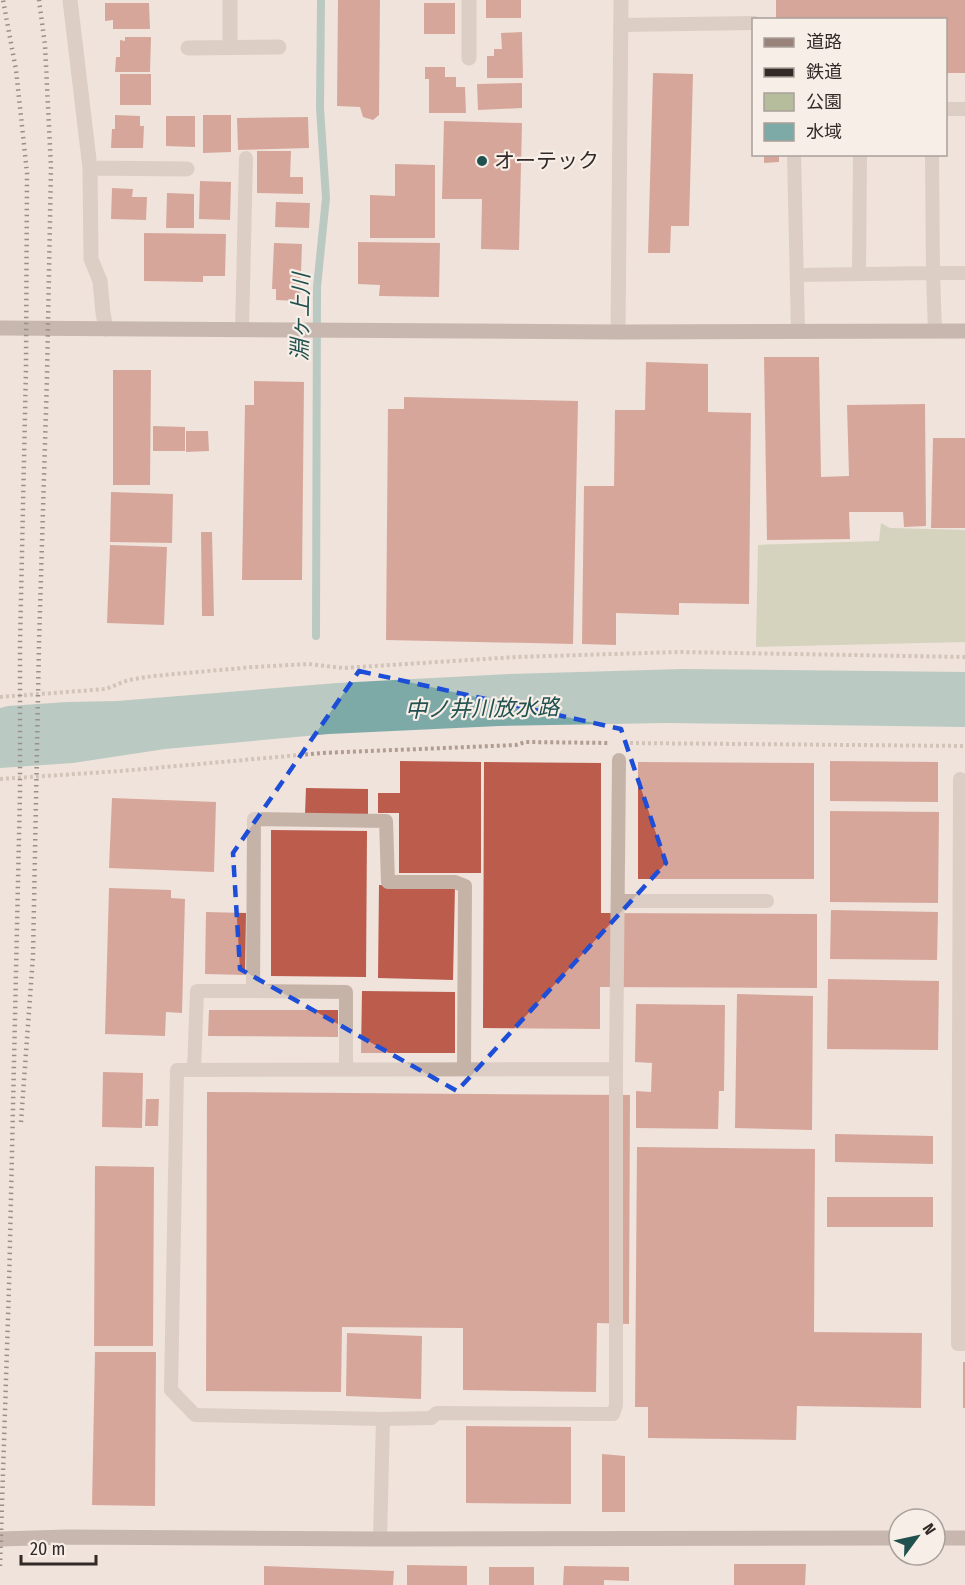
<svg xmlns="http://www.w3.org/2000/svg" width="965" height="1585" font-family="'Fira Sans Condensed','Noto Sans JP',sans-serif">
	<style>
		.green { fill: #b5bd9c }
		.water { fill: #7da9a7 }
		.lines { fill: none; stroke-linecap: round; stroke-linejoin: round }
		.stream { stroke: #7da9a7; stroke-width: 8 }
		.building { fill: #bb5c4d }
		.path { stroke: #b19d92; stroke-width: 4; stroke-dasharray: 3 3; stroke-linecap: butt }
		.lane { stroke: #c6b3a8; stroke-width: 14 }
		.street { stroke: #c6b3a8; stroke-width: 15 }
		.secondary { stroke: #99827a; stroke-width: 15 }
		.rail { stroke: #332a28; stroke-width: 4.5; stroke-dasharray: 1.5 4.5; stroke-linecap: butt }
		.marked { fill: none; stroke: #1d4ed8; stroke-width: 4.5; stroke-dasharray: 12 8; stroke-linejoin: round }
		.poi-dot { fill: #21514f; stroke: #f7eee7; stroke-width: 2 }
		.labels { text-anchor: middle; stroke-width: 4.5; stroke-linejoin: round; paint-order: stroke }
		.poi-label { font-size: 21px; fill: #332a28; stroke: #f7eee7; text-anchor: start }
		.water-label { font-size: 22px; font-style: italic; fill: #21514f; stroke: #f7eee7 }
	</style>
	<rect width="100%" height="100%" fill="#efe3db"/>
	<path class="green" d="M881,523L890,528L965,530V642L756,647L758,545L879,541Z"/>
	<path class="water" d="M683,669L965,672V727L667,723L499,726L329,734L165,749L73,763L0,768V708L8,706L67,702L117,701L337,683L509,674Z"/>
	<g class="lines">
		<path class="stream" d="M316,636L317,287L326,198L320,108L321,0"/>
	</g>
	<path class="building" d="M338,0H380L379,115L373,120L363,117L360,107L337,106Z
		M486,0H521V18H486Z
		M776,0H965V73H946V20H776Z
		M105,3H149L150,29H113V20L105,21Z
		M424,3H455V34H424Z
		M522,32L523,78H487V56H494V49H502L501,33Z
		M125,37H151L150,72H115L116,57H120V40L125,41Z
		M425,67H445V77H456V87H465L466,113H429V79H425Z
		M653,73L693,74L689,226H671L670,253H648Z
		M120,74H151V105H120Z
		M522,83V108L478,110L477,84Z
		M115,115L140,116V126H144L143,148H111L112,129H115Z
		M203,115H231V152L203,153Z
		M166,116H195V147L166,146Z
		M308,117L309,148L238,150L237,118Z
		M444,121L522,123L519,250L481,249L482,199H442Z
		M257,151H291L290,177H303V194L257,193Z
		M764,154H779V162L764,163Z
		M395,164L435,165V238H370V195L395,196Z
		M200,181L231,182L230,220L199,219Z
		M112,188L133,189L132,197H147L146,220L111,219Z
		M167,193L194,194V228H166Z
		M276,202L310,203L309,228L275,227Z
		M144,233L226,234L225,276H203V282L144,281Z
		M358,242L440,243L439,297L379,296L380,285L358,284Z
		M274,243L302,244L300,301L276,300V289H272Z
		M764,357H819L821,477L849,476L847,405L925,404L926,526L904,527L903,512H849L850,539L767,540Z
		M646,362L708,364V412L751,413L749,604L679,603V615L616,613V645L582,644L584,486H614L615,410H645Z
		M113,370H151L150,485H113Z
		M254,381L304,382L302,580H242L245,405H254Z
		M404,397L578,401L573,644L386,640L388,409H404Z
		M153,426L185,427V451H153Z
		M186,431H208L209,451L186,452Z
		M933,438H965V528H931Z
		M111,492L173,494L172,543L110,542Z
		M201,532H212L214,616H202Z
		M110,545L167,547L164,625L107,623Z
		M400,761L481,762V873H399V813H378V793H400Z
		M830,761L938,762V802L830,801Z
		M484,762L601,763V913L817,914V988L600,987V1029L483,1028Z
		M638,762L814,763V879H638Z
		M306,788L368,789V814H305Z
		M112,798L216,802L214,872L109,868Z
		M830,811L939,812L938,903L830,902Z
		M271,830L367,831L366,977L271,976Z
		M379,885L455,886L453,980L378,978Z
		M109,888L171,890V898L185,899L182,1013L166,1012L165,1036L105,1034Z
		M831,910L938,912L937,960L830,959Z
		M206,912L246,913L245,975L205,974Z
		M828,979L939,981L938,1050L827,1049Z
		M362,991L455,992V1053H361Z
		M737,994L813,996L812,1130L735,1128Z
		M636,1004L725,1005L724,1091H719L718,1129L636,1128V1091L651,1092L652,1063L635,1062Z
		M209,1010H338V1037L208,1036Z
		M103,1072L143,1073L142,1128L102,1127Z
		M207,1092L630,1095L629,1324L597,1323L596,1392L463,1390V1328L342,1327L341,1392L206,1391Z
		M146,1099H159L158,1126H145Z
		M835,1134L933,1136V1164L835,1162Z
		M637,1147L815,1149L814,1332L922,1333L921,1408L797,1406L796,1440L648,1438V1407H635Z
		M95,1166L154,1167L153,1346H94Z
		M827,1197H933V1227H827Z
		M347,1333L422,1336L421,1399L346,1396Z
		M95,1352H156L155,1506L92,1505Z
		M963,1362H965V1408H963Z
		M466,1426L571,1427V1504L466,1503Z
		M602,1454L625,1456V1512H602Z
		M734,1564H806L805,1585H734Z
		M407,1565L467,1566V1585H407Z
		M264,1566L394,1571L393,1585H264Z
		M564,1566L629,1567V1581L604,1580V1585H563Z
		M489,1567H534V1585H489Z"/>
	<g class="lines">
		<path class="path" d="M0,697L106,689L128,680L153,676L253,667L309,664L343,668L516,657L679,652L965,657
			M630,743L965,746
			M0,779L121,771L322,753L516,745L525,742L610,743"/>
		<path class="lane" d="M621,25L754,23
			M946,109H965
			M794,154L798,332
			M859,274L860,154
			M797,275L933,273L932,154
			M242,330L246,158
			M935,331L933,273H965
			M960,779L958,1344H965
			M618,901H767
			M253,991L346,992V1069
			M194,1070L197,991H253L254,819L386,821L388,882H455L465,886L464,1069
			M383,1419L431,1418L437,1413L613,1414L616,1405V1069L619,760
			M380,1539L383,1419L195,1415L171,1390L177,1070L616,1069"/>
		<path class="street" d="M70,0L90,168L91,259L100,281L103,313L106,329
			M469,0V58
			M230,47V0
			M188,48L279,47
			M90,168L187,169
			M618,332L621,0"/>
		<path class="secondary" d="M0,328L618,332L965,331
			M935,1538H965
			M0,1539L67,1537L380,1539L899,1538"/>
		<path class="rail" d="M21,1122L33,956L39,643L47,377L51,167L45,45L39,0
			M0,1566L9,1287L20,792V644L26,368L27,173L16,70L3,0"/>
	</g>
	<path d="M0 0H965V1585H0ZM359,671L621,729L666,863L457,1091L240,969L233,853Z" fill="#efe3db" fill-opacity=".55" fill-rule="evenodd"/>
	<path class="marked" d="M359,671L621,729L666,863L457,1091L240,969L233,853Z"/>
	<circle class="poi-dot" cx="482" cy="161" r="6"/>
	<g class="labels">
		<g class="poi-label">
			<text x="494" y="168">オーテック</text>
		</g>
		<g class="water-label">
			<text transform="translate(300 317) rotate(-89)" y="8">淵ヶ上川</text>
			<text transform="translate(482 708) rotate(-1)" y="8">中ノ井川放水路</text>
		</g>
	</g>
	<rect x="752" y="18" width="195" height="138" fill="#f7eee7" stroke="#a9a09b" stroke-width="1.5"/>
	<rect x="764" y="38" width="30" height="9" fill="#99827a" stroke="#a9a09b" stroke-width="1.5"/>
	<text x="806" y="48" font-size="18" fill="#332a28">道路</text>
	<rect x="764" y="68" width="30" height="9" fill="#332a28" stroke="#a9a09b" stroke-width="1.5"/>
	<text x="806" y="78" font-size="18" fill="#332a28">鉄道</text>
	<rect x="764" y="93" width="30" height="18" fill="#b5bd9c" stroke="#a9a09b" stroke-width="1.5"/>
	<text x="806" y="108" font-size="18" fill="#332a28">公園</text>
	<rect x="764" y="123" width="30" height="18" fill="#7da9a7" stroke="#a9a09b" stroke-width="1.5"/>
	<text x="806" y="138" font-size="18" fill="#332a28">水域</text>
	<g transform="translate(917 1537) rotate(57)"><circle r="28" fill="#f7eee7" stroke="#a9a09b" stroke-width="1.5"/>
	<path d="M0-4.5L10 22L0 15L-10 22Z" fill="#21514f"/>
	<text y="-9" font-size="16" font-weight="bold" text-anchor="middle" fill="#332a28">N</text>
	</g>
	<path d="M21 1555v9h75v-9" fill="none" stroke="#332a28" stroke-width="3"/>
	<text x="30" y="1555" font-size="18" fill="#332a28" stroke="#f7eee7" stroke-width="4.5" paint-order="stroke">20 m</text>
</svg>
